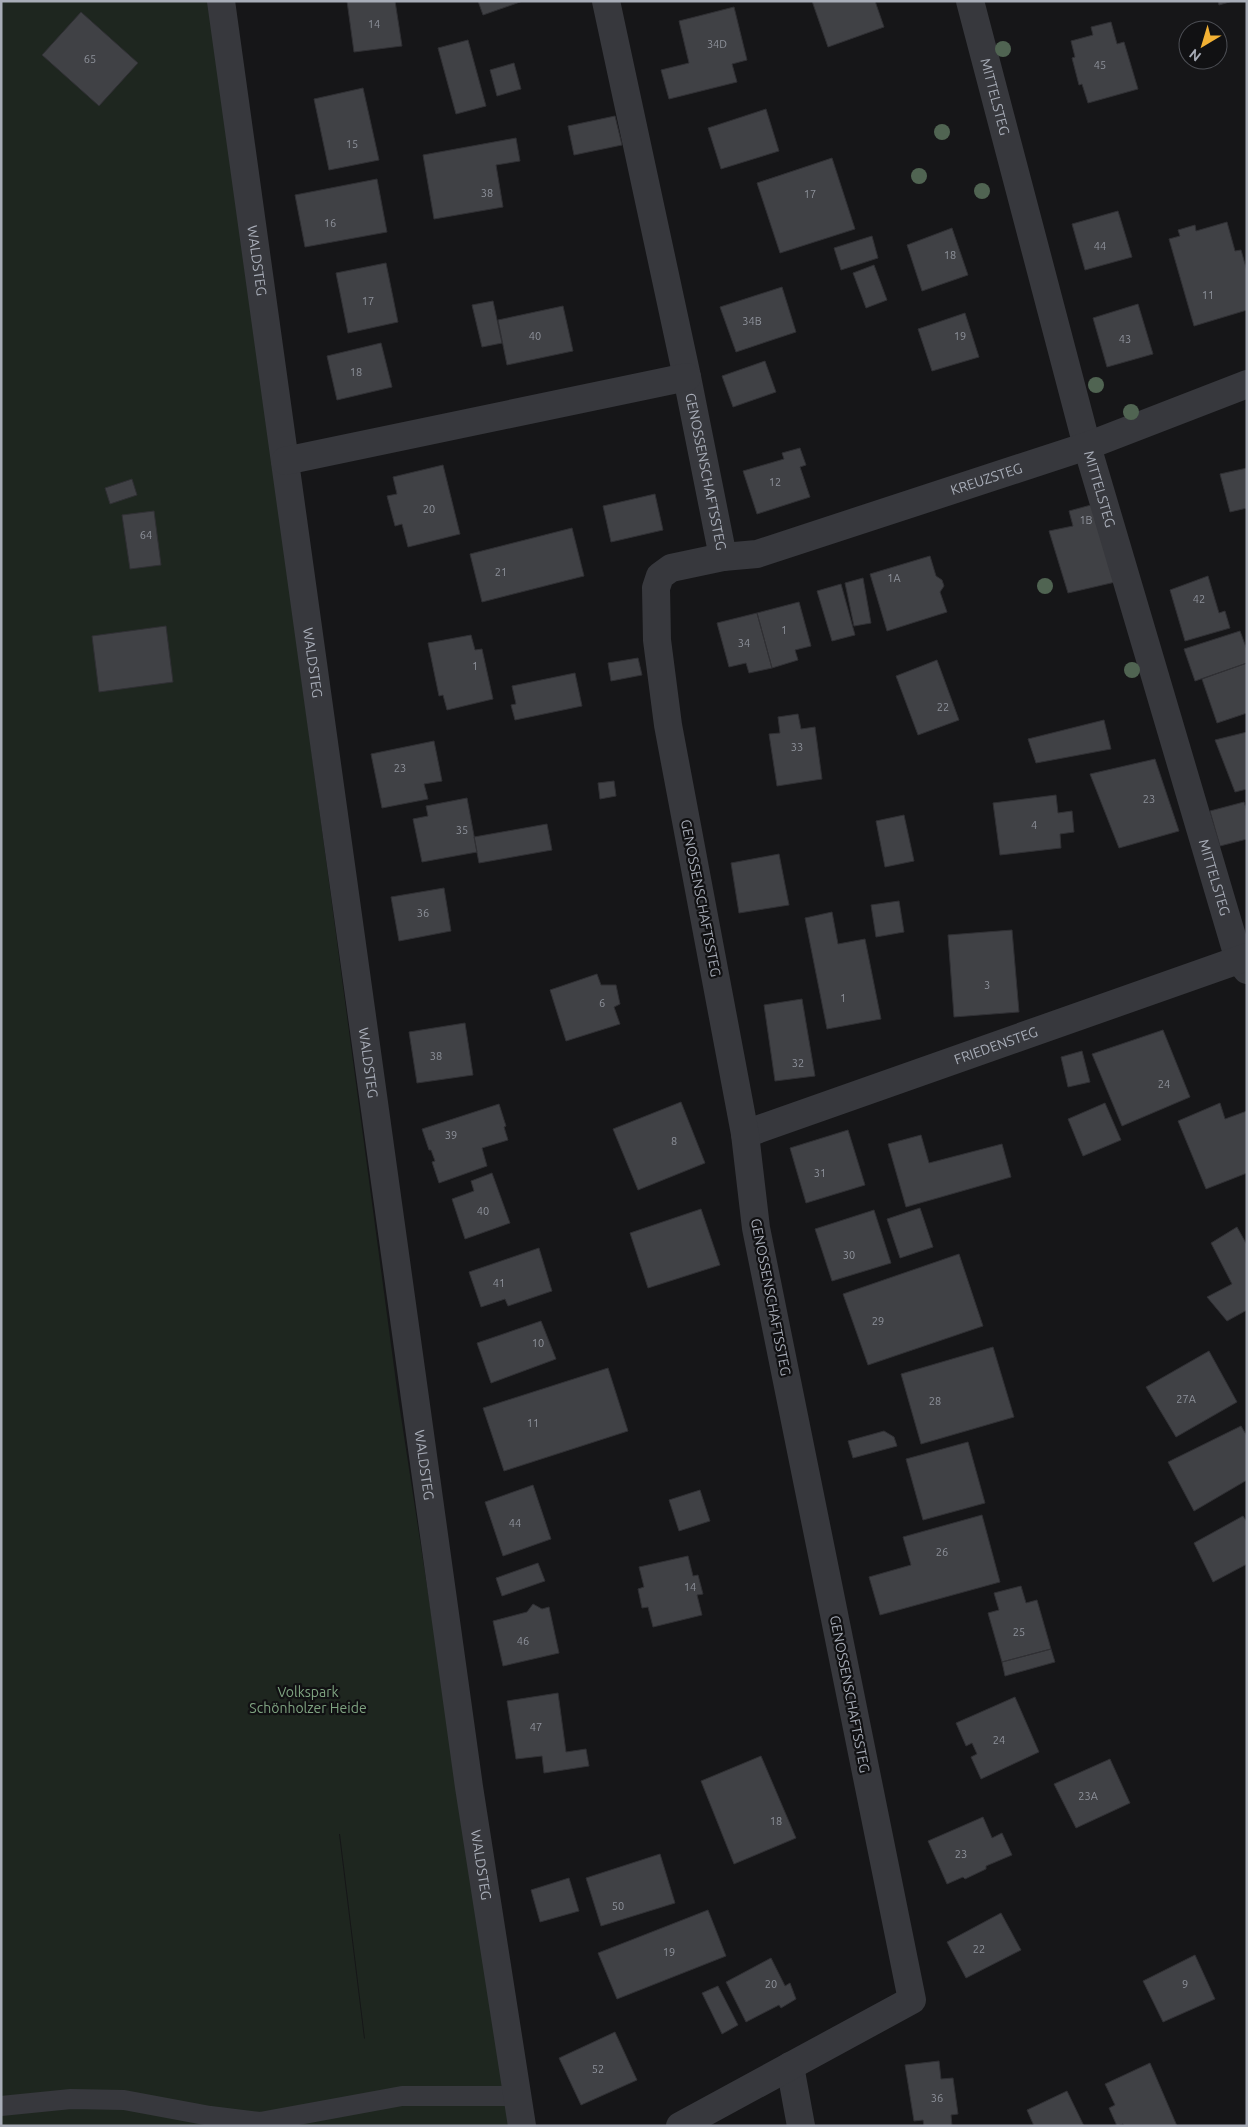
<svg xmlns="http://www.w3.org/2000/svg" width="1248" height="2127" font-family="Ubuntu,sans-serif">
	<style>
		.green { fill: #1e261f; fill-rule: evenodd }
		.building { fill: #404145; stroke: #303034 }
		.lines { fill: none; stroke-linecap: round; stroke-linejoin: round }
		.service { stroke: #37383d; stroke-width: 20 }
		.minor { stroke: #37383d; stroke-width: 28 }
		.tree { fill: #506452 }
		.labels { text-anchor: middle; stroke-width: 4.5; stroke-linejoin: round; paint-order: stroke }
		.number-label { font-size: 11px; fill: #8e929b }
		.street-label { font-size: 14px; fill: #a8adb8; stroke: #111113 }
		.park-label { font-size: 14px; fill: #7fa381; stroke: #111113 }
	</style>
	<rect width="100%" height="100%" fill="#161618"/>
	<path class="green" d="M1,1H211L398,1397L510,2126H1ZM81,12L138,63L99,106L42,55ZM132,479L137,495L110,503L105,488ZM122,516L161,565L130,569ZM166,626L173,682L99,692L92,636ZM339,1834H340L365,2039L364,2038Z"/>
	<path class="building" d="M347,1H395L402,46L354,52Z
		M478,1H523L483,15Z
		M812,1H875L884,27L828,47Z
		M1218,1H1233L1219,5Z
		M734,7L747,60L732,64L737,82L669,99L661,70L689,63L679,21Z
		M81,12L138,63L99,106L42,55Z
		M1111,22L1117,44L1124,42L1138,89L1088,103L1082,84L1079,85L1072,58L1075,57L1071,41L1093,35L1091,27Z
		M468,40L486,106L456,114L438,48Z
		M514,63L521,89L497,96L490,70Z
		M363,88L379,160L329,170L314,99Z
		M766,109L779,151L721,169L708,128Z
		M615,116L622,145L574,155L568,126Z
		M516,138L520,161L496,165L503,207L434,219L423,155Z
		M832,158L855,229L780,253L757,183Z
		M377,179L387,232L305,247L295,195Z
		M1118,211L1132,257L1085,270L1072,224Z
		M1227,222L1235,251L1241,250L1247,271V310L1194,326L1169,239L1180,236L1178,230L1195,225L1196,231Z
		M952,228L968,275L922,291L907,245Z
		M872,236L878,258L841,270L834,248Z
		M386,263L398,322L348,333L336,273Z
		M874,265L887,300L866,308L853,273Z
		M782,287L796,332L736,352L720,307Z
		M493,301L502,343L482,347L472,305Z
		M1138,304L1153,354L1107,367L1093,318Z
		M563,306L573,351L507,365L498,320Z
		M965,313L979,357L932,371L918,329Z
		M381,343L392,387L337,400L327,356Z
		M765,361L776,392L733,407L722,376Z
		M800,448L806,465L800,467L810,497L757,514L743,471L784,459L782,453Z
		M443,465L460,534L408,547L402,524L395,526L387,496L397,494L393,477Z
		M1247,468V508L1230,512L1220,474Z
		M132,479L137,495L110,504L105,488Z
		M655,494L663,530L611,542L603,506Z
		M1102,502L1124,580L1068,593L1049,531L1073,526L1069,511Z
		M154,511L161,565L130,569L122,515Z
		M572,528L584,576L482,602L470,554Z
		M930,556L936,576L942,580L944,586L940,592L947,612L887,631L870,574Z
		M1208,576L1219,613L1225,611L1230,628L1185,641L1170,590Z
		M863,578L871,623L854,626L845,583Z
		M841,584L855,635L832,641L817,591Z
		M799,602L811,646L795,650L798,660L772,668L757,613Z
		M757,613L772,668L749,673L746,663L729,667L717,623Z
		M166,626L173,682L99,692L92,636Z
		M1240,631L1247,650V663L1195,681L1184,649Z
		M471,635L475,650L482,649L493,699L447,710L443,695L439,696L428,643Z
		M638,658L642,675L611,681L608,663Z
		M937,660L959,720L918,735L896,676Z
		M1247,663V713L1217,723L1202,679Z
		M575,673L582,706L515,720L511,705L516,704L512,686Z
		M798,714L801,729L815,727L822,779L777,786L769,734L780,733L778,717Z
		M1104,720L1111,749L1036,763L1028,739Z
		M1247,732V789L1235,792L1215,740Z
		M434,741L442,781L424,784L428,799L382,808L371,754Z
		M1155,759L1179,831L1119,848L1090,774Z
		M614,781L616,796L600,799L598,783Z
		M1056,795L1058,813L1072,811L1074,832L1060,834L1061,848L1000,855L993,803Z
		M467,798L477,852L422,862L413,819L428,816L426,806Z
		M1244,802L1247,811V839L1220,846L1210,811Z
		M904,815L914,861L885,867L876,821Z
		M547,824L552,850L479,863L474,837Z
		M779,854L789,905L739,913L731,863Z
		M444,888L451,931L399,941L391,897Z
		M899,901L904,932L876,937L871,905Z
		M832,912L838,944L865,939L881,1019L827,1029L805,918Z
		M1012,930L1019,1012L954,1017L948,935Z
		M597,974L601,985H616L620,1004L614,1007L620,1024L566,1041L550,990Z
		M802,999L815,1076L775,1081L764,1005Z
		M465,1023L473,1075L417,1083L409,1032Z
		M1163,1030L1190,1097L1122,1126L1092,1054Z
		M1082,1051L1090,1082L1068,1087L1061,1057Z
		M681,1102L705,1163L638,1190L613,1129Z
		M1105,1103L1121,1140L1083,1156L1068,1119Z
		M1220,1103L1225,1119L1247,1111V1173L1206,1189L1178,1121Z
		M499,1104L506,1126L504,1127L508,1140L482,1148L487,1166L439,1183L432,1162L435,1161L431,1150H429L422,1129Z
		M848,1130L865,1185L806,1203L790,1148Z
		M921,1135L929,1163L1002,1144L1011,1177L906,1207L888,1144Z
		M492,1173L510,1223L465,1239L452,1199L474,1191L471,1181Z
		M920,1208L933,1247L900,1258L887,1219Z
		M701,1209L720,1265L648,1288L630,1233Z
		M874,1210L891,1263L832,1281L815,1229Z
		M1237,1227L1247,1245V1310L1227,1321L1207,1297L1232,1284L1211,1243Z
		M539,1248L552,1291L508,1306L505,1299L481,1307L469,1272Z
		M959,1254L983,1326L868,1365L843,1294Z
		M541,1321L556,1359L491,1383L477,1343Z
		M993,1347L1014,1417L921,1444L901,1374Z
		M1209,1351L1237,1402L1176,1437L1146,1387Z
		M608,1368L628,1431L504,1471L483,1408Z
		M1241,1426L1247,1436V1480L1194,1511L1168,1462Z
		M884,1431L894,1437L897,1446L853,1458L848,1441Z
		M968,1442L985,1503L923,1520L906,1459Z
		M533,1485L551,1539L503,1556L485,1502Z
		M700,1490L710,1521L679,1531L669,1500Z
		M982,1515L1000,1582L880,1615L869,1577L911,1565L903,1537Z
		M1243,1516L1247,1522V1564L1213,1582L1194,1543Z
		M688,1556L693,1576L698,1575L703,1594L697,1595L702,1615L653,1627L648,1607L642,1608L638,1589L644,1587L639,1567Z
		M538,1563L545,1581L502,1596L496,1578Z
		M1021,1586L1026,1603L1037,1600L1051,1649L1002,1662L988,1613L999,1610L994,1593Z
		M533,1604L542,1609L549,1607L559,1653L503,1666L493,1621L527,1612Z
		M1051,1649L1055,1662L1005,1676L1002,1662Z
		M558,1693L566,1752L586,1749L589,1766L544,1773L542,1756L516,1759L507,1701Z
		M1015,1697L1039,1752L981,1779L971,1757L977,1754L972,1743L966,1746L956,1723Z
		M761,1756L796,1838L734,1864L701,1781Z
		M1110,1759L1130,1803L1076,1828L1054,1784Z
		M983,1817L992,1838L1002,1833L1012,1855L986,1866V1869L965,1879L963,1877L947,1884L928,1841Z
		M660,1854L675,1903L601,1926L586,1878Z
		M569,1878L579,1911L540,1922L531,1890Z
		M708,1910L726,1956L617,1999L598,1953Z
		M1001,1913L1021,1950L966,1978L947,1942Z
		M1195,1955L1215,1999L1163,2022L1143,1981Z
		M771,1958L785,1986L790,1983L796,1999L781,2008L779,2005L746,2022L726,1982Z
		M718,1986L738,2025L722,2034L702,1993Z
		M615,2032L637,2080L581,2105L559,2058Z
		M939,2061L941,2079L953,2078L958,2114L951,2115L952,2126H924L923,2120L914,2121L905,2065Z
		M1150,2063L1177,2126H1124L1123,2124L1117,2126L1109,2108L1115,2105L1105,2084Z
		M1067,2091L1084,2126H1034L1027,2110Z"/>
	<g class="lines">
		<path class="service" d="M1,2106L71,2099L124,2100L210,2116L260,2122L402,2096H517"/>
		<g class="minor">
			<path id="s1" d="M221,1L469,1787L522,2126"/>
			<path id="s2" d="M606,1L687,377L723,557"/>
			<path id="s3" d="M970,1L1087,446L1239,960L1247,970"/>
			<path d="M285,461L687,377"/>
			<path id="s4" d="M745,1134L1247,957"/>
			<path d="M790,2066L801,2126"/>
			<path id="s5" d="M680,2126L912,2000L756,1228L745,1134L668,725L657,640L656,588L660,576L671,568L723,557L757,554L1087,446L1247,384"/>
		</g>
	</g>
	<g class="tree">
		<circle cx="1003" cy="49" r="8"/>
		<circle cx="942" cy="132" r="8"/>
		<circle cx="919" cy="176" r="8"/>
		<circle cx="982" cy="191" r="8"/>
		<circle cx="1096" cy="385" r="8"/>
		<circle cx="1131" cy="412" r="8"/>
		<circle cx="1045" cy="586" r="8"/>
		<circle cx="1132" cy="670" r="8"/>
	</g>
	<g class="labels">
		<g class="number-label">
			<text x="374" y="28">14</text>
			<text x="717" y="48">34D</text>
			<text x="90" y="63">65</text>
			<text x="1100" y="69">45</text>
			<text x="352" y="148">15</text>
			<text x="487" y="197">38</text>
			<text x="810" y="198">17</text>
			<text x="330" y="227">16</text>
			<text x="1100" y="250">44</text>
			<text x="950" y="259">18</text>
			<text x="1208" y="299">11</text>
			<text x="368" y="305">17</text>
			<text x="752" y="325">34B</text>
			<text x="535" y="340">40</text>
			<text x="960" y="340">19</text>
			<text x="1125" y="343">43</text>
			<text x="356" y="376">18</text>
			<text x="775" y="486">12</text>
			<text x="429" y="513">20</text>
			<text x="1086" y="524">1B</text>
			<text x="146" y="539">64</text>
			<text x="501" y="576">21</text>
			<text x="894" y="582">1A</text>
			<text x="1199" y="603">42</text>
			<text x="784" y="634">1</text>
			<text x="744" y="647">34</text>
			<text x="475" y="670">1</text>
			<text x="943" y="711">22</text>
			<text x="797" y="751">33</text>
			<text x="400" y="772">23</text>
			<text x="1149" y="803">23</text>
			<text x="1034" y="829">4</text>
			<text x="462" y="834">35</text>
			<text x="423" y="917">36</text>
			<text x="987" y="989">3</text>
			<text x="843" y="1002">1</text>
			<text x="602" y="1007">6</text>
			<text x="436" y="1060">38</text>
			<text x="798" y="1067">32</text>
			<text x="1164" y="1088">24</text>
			<text x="451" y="1139">39</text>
			<text x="674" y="1145">8</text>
			<text x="820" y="1177">31</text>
			<text x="483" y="1215">40</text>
			<text x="849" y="1259">30</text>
			<text x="499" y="1287">41</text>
			<text x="878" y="1325">29</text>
			<text x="538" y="1347">10</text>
			<text x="1186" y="1403">27A</text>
			<text x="935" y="1405">28</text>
			<text x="533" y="1427">11</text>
			<text x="515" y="1527">44</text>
			<text x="942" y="1556">26</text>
			<text x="690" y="1591">14</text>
			<text x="1019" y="1636">25</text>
			<text x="523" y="1645">46</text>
			<text x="536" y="1731">47</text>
			<text x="999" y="1744">24</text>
			<text x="1088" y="1800">23A</text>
			<text x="776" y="1825">18</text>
			<text x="961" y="1858">23</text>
			<text x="618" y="1910">50</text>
			<text x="979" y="1953">22</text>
			<text x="669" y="1956">19</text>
			<text x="771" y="1988">20</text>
			<text x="1185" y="1988">9</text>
			<text x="598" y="2073">52</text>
			<text x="937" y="2102">36</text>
		</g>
		<g class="street-label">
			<text dy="5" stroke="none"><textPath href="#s3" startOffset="99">MITTELSTEG</textPath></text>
			<text dy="5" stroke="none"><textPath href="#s1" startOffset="262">WALDSTEG</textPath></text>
			<text dy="5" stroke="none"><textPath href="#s2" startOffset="481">GENOSSENSCHAFTSSTEG</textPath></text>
			<text dy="5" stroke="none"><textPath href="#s5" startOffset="2055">KREUZSTEG</textPath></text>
			<text dy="5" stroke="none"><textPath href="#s3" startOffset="505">MITTELSTEG</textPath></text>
			<text dy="5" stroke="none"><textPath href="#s1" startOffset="668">WALDSTEG</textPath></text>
			<text dy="5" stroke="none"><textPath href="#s3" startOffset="910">MITTELSTEG</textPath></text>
			<text transform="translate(701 898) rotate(79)" y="5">GENOSSENSCHAFTSSTEG</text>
			<text dy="5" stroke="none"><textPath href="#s4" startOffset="266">FRIEDENSTEG</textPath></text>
			<text dy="5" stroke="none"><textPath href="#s1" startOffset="1072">WALDSTEG</textPath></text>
			<text transform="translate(771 1297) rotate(79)" y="5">GENOSSENSCHAFTSSTEG</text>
			<text dy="5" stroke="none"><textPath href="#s1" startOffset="1478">WALDSTEG</textPath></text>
			<text transform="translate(850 1694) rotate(79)" y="5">GENOSSENSCHAFTSSTEG</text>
			<text dy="5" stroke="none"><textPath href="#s1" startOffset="1882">WALDSTEG</textPath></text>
		</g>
		<g class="park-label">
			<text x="308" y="1697">Volkspark<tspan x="308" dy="16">Schönholzer Heide</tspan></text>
		</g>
	</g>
	<rect width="1248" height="2127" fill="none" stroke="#a8adb8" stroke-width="5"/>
	<g transform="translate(1203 45) rotate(218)"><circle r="24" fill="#111113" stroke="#4d4f55"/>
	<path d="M0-4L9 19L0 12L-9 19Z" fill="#f2b134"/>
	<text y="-8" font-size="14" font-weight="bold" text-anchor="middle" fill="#a8adb8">N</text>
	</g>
</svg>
